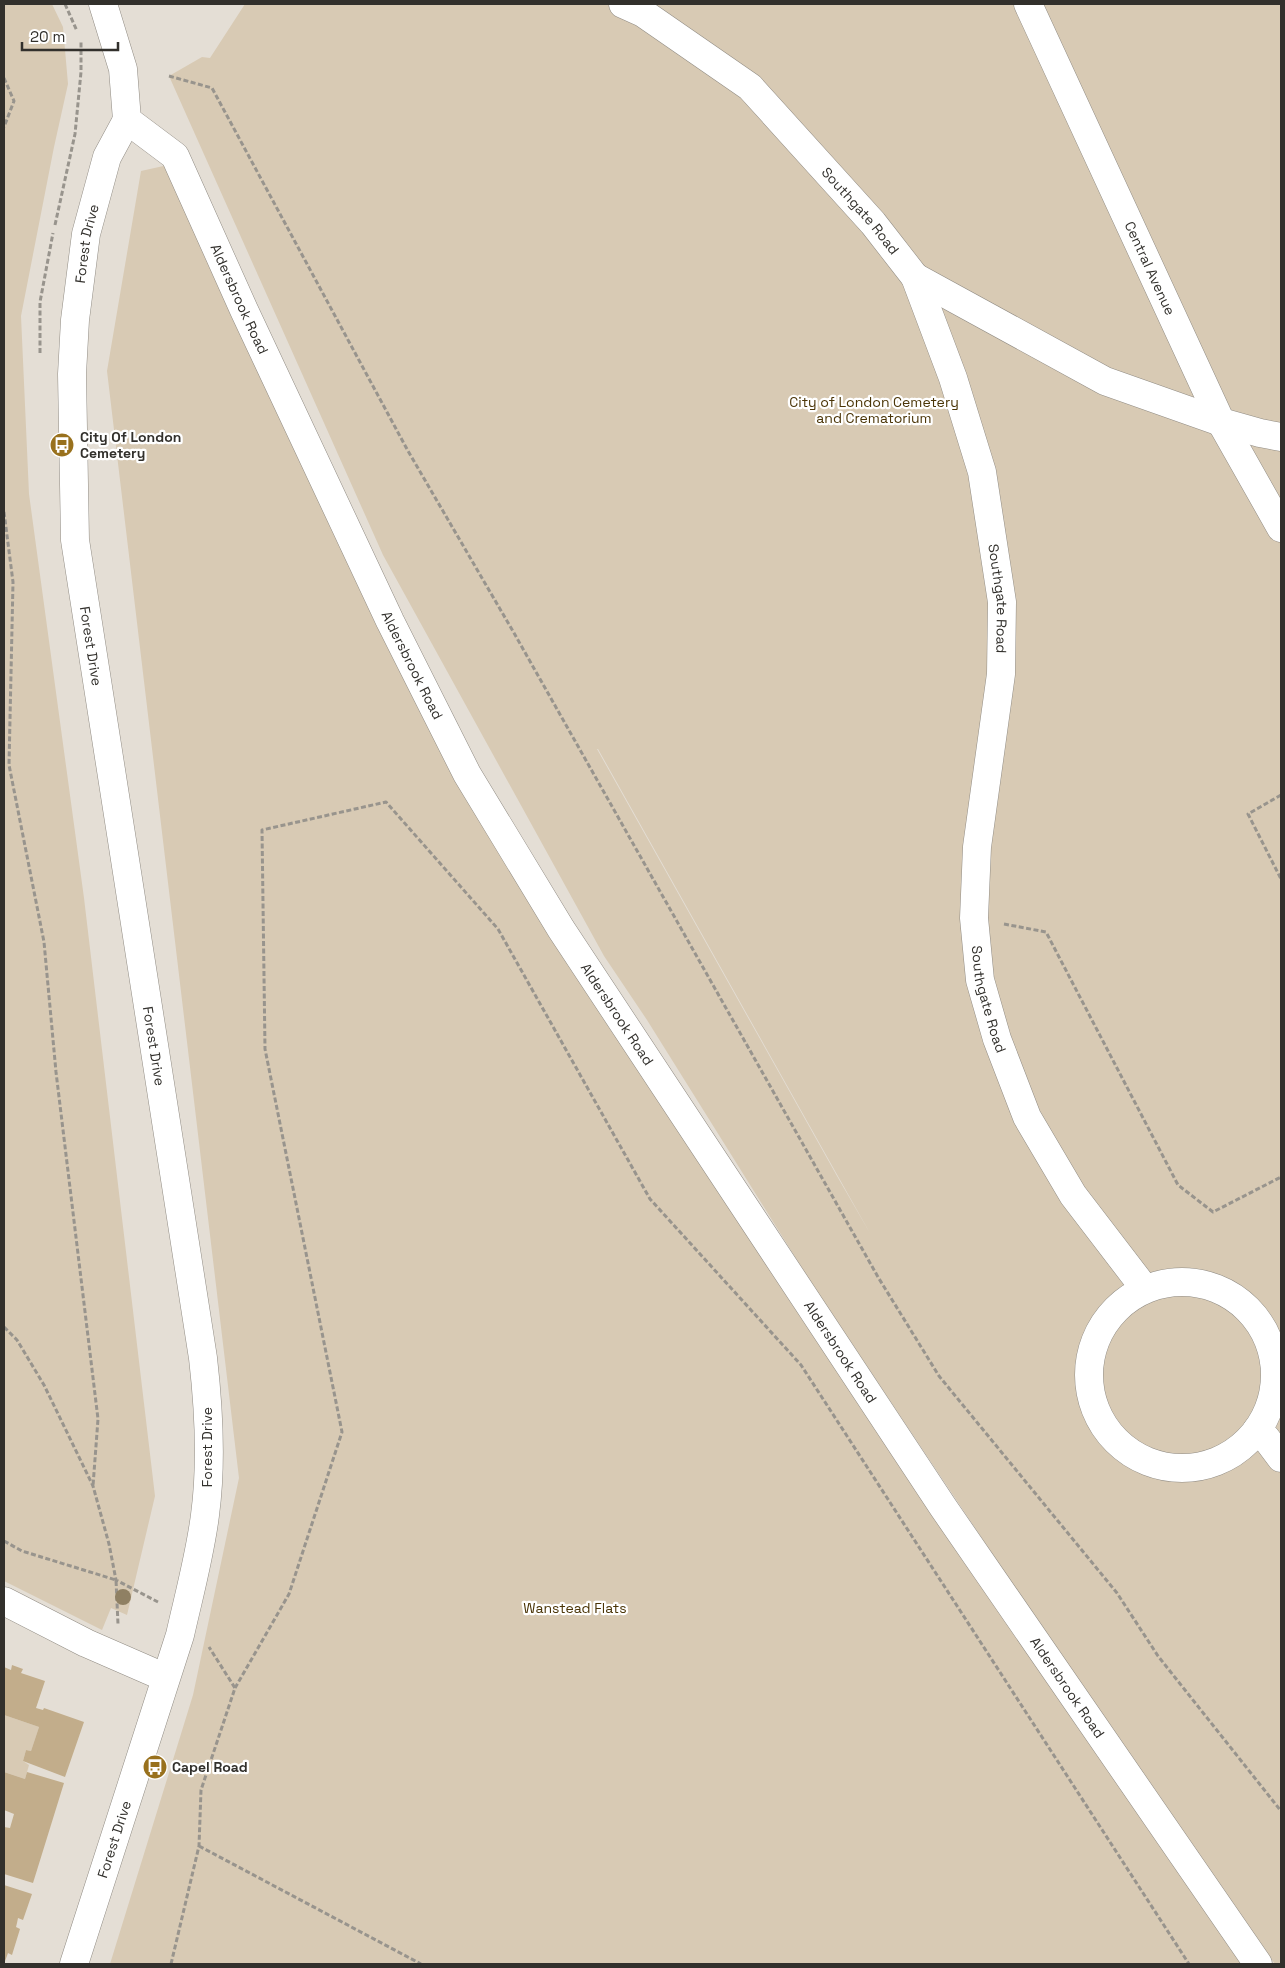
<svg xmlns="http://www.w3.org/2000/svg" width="1285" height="1968" font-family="'Space Grotesk',sans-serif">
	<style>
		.green { fill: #d8cab4; fill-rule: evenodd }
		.building { fill: #c2ad8b }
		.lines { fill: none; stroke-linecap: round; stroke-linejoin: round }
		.minor-casing { stroke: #918c84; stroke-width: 29 }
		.major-casing { stroke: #918c84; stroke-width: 29 }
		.path { stroke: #98948d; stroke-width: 3; stroke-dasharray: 5 2.5; stroke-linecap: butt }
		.minor { stroke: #fff; stroke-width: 28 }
		.major { stroke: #fff; stroke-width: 28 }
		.tree { fill: #8f8063 }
		.labels { text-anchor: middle; stroke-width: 4.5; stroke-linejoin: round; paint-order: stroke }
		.street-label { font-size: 14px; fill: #32302c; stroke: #fff }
		.park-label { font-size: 14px; fill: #4a3406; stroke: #fff }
		.poi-label { font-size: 14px; font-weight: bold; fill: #32302c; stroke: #fff; text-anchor: start }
	</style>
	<rect width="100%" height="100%" fill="#e4ded5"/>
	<path class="green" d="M4,4H52L63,27L68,84L54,147L21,316L29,494L84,898L155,1496L127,1615L111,1608L102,1630L4,1581Z
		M245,4H1281V1964H1275L1062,1658L812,1284L647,1020L604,956L383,555L169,76L202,57L210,58ZM597,749H598L871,1235L837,1176Z
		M168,165L437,745L573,969L1241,1964H110L193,1695L239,1478L107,371L141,171Z
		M4,1715L39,1727L31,1751L26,1750L23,1761L29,1765L25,1779L4,1772Z"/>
	<path class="building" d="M12,1665L23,1669L21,1673L45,1681L36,1708L43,1710L44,1708L84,1722L65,1777L23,1761L26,1750L31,1751L39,1727L4,1715V1667L11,1670Z
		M4,1772L25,1779L27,1772L64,1783L33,1883L4,1874V1827L10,1828L14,1814L4,1810Z
		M4,1885L32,1894L23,1920L18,1918L17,1923L16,1927L20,1929L12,1955L8,1953L4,1964Z"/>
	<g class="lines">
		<defs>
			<g id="minor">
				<path id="s1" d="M623,4L643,13L750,87L873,223L915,277L953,378L982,472L1002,602L1001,674L977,847L974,918L980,980L997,1039L1027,1117L1073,1195L1145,1289"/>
				<path id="s2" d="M1028,4L1221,422L1281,528"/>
				<path d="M915,277L1105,381L1221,422L1260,433L1281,437"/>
				<circle cx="1182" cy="1375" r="93"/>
				<path d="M1257,1430L1266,1438L1281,1458"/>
				<path d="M4,1601L86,1643L164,1677"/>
			</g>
			<g id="major">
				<path id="s3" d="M103,4L123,69L127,120L175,156L244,310L390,621L467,774L561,929L943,1507L1258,1964"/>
				<path id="s4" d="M74,1964L180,1635C189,1595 200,1555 205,1515C212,1463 209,1410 203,1358L75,540L72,374L75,320L86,234L107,157L127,120"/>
			</g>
		</defs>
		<use href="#minor" class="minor-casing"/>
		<use href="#major" class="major-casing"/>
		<path class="path" d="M65,4L77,31
			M169,76L212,88L408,451L514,633L878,1277L939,1376L1117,1593L1158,1656L1281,1811
			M4,78L14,101L4,127
			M55,225L75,134L81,72V41
			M40,353V302L53,233
			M4,512L13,582L9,765L44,942L56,1072L98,1419L93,1486
			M1281,795L1248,814L1281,879
			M1004,924L1046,932L1178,1185L1213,1212L1281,1177
			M4,1327L17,1340L44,1385L93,1486L109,1544L116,1580L158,1602
			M4,1541L22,1551L116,1580L118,1624
			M235,1688L289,1594L342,1432L265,1049L262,830L386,802L498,929L650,1199L801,1365L1189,1964
			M199,1846L421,1964
			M171,1964L199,1846L201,1790L235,1688L209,1647"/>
		<use href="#minor" class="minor"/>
		<use href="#major" class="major"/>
	</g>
	<circle class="tree" cx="123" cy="1597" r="8"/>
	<defs>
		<symbol id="bus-disc" viewBox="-11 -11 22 22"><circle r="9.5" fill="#99711d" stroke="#fff"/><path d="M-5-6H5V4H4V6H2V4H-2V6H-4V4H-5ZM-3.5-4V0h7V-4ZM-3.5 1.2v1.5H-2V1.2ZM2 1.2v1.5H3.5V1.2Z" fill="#fff"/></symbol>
	</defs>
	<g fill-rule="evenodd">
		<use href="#bus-disc" x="48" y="431" width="28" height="28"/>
		<use href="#bus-disc" x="141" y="1753" width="28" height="28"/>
	</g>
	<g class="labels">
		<g class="street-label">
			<text dy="5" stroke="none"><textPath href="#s1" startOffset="318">Southgate Road</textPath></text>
			<text dy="5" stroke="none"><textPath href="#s4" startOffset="1751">Forest Drive</textPath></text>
			<text dy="5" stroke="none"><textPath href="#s2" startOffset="291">Central Avenue</textPath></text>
			<text dy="5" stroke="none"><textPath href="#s3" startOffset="336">Aldersbrook Road</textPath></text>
			<text dy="5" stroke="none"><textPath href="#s1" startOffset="738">Southgate Road</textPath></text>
			<text transform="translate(91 646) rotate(81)" y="5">Forest Drive</text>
			<text dy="5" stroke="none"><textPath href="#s3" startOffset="741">Aldersbrook Road</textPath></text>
			<text dy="5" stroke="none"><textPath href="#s1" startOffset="1142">Southgate Road</textPath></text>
			<text dy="5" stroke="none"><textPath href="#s3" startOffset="1146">Aldersbrook Road</textPath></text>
			<text transform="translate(154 1046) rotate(81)" y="5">Forest Drive</text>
			<text dy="5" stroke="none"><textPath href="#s3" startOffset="1551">Aldersbrook Road</textPath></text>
			<text transform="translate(207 1447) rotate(-90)" y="5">Forest Drive</text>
			<text dy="5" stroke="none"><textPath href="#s3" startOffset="1956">Aldersbrook Road</textPath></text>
			<text dy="5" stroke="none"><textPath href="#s4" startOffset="131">Forest Drive</textPath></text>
		</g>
		<g class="park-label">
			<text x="874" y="407">City of London Cemetery<tspan x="874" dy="16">and Crematorium</tspan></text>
			<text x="575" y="1613">Wanstead Flats</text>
		</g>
		<g class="poi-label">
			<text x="80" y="442">City Of London<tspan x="80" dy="16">Cemetery</tspan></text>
			<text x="172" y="1772">Capel Road</text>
		</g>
	</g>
	<rect width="1285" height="1968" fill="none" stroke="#32302c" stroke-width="10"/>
	<path d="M22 42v8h96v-8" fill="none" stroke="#32302c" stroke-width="2.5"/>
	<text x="30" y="42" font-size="15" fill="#32302c" stroke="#ffffff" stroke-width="4" paint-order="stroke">20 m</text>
</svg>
